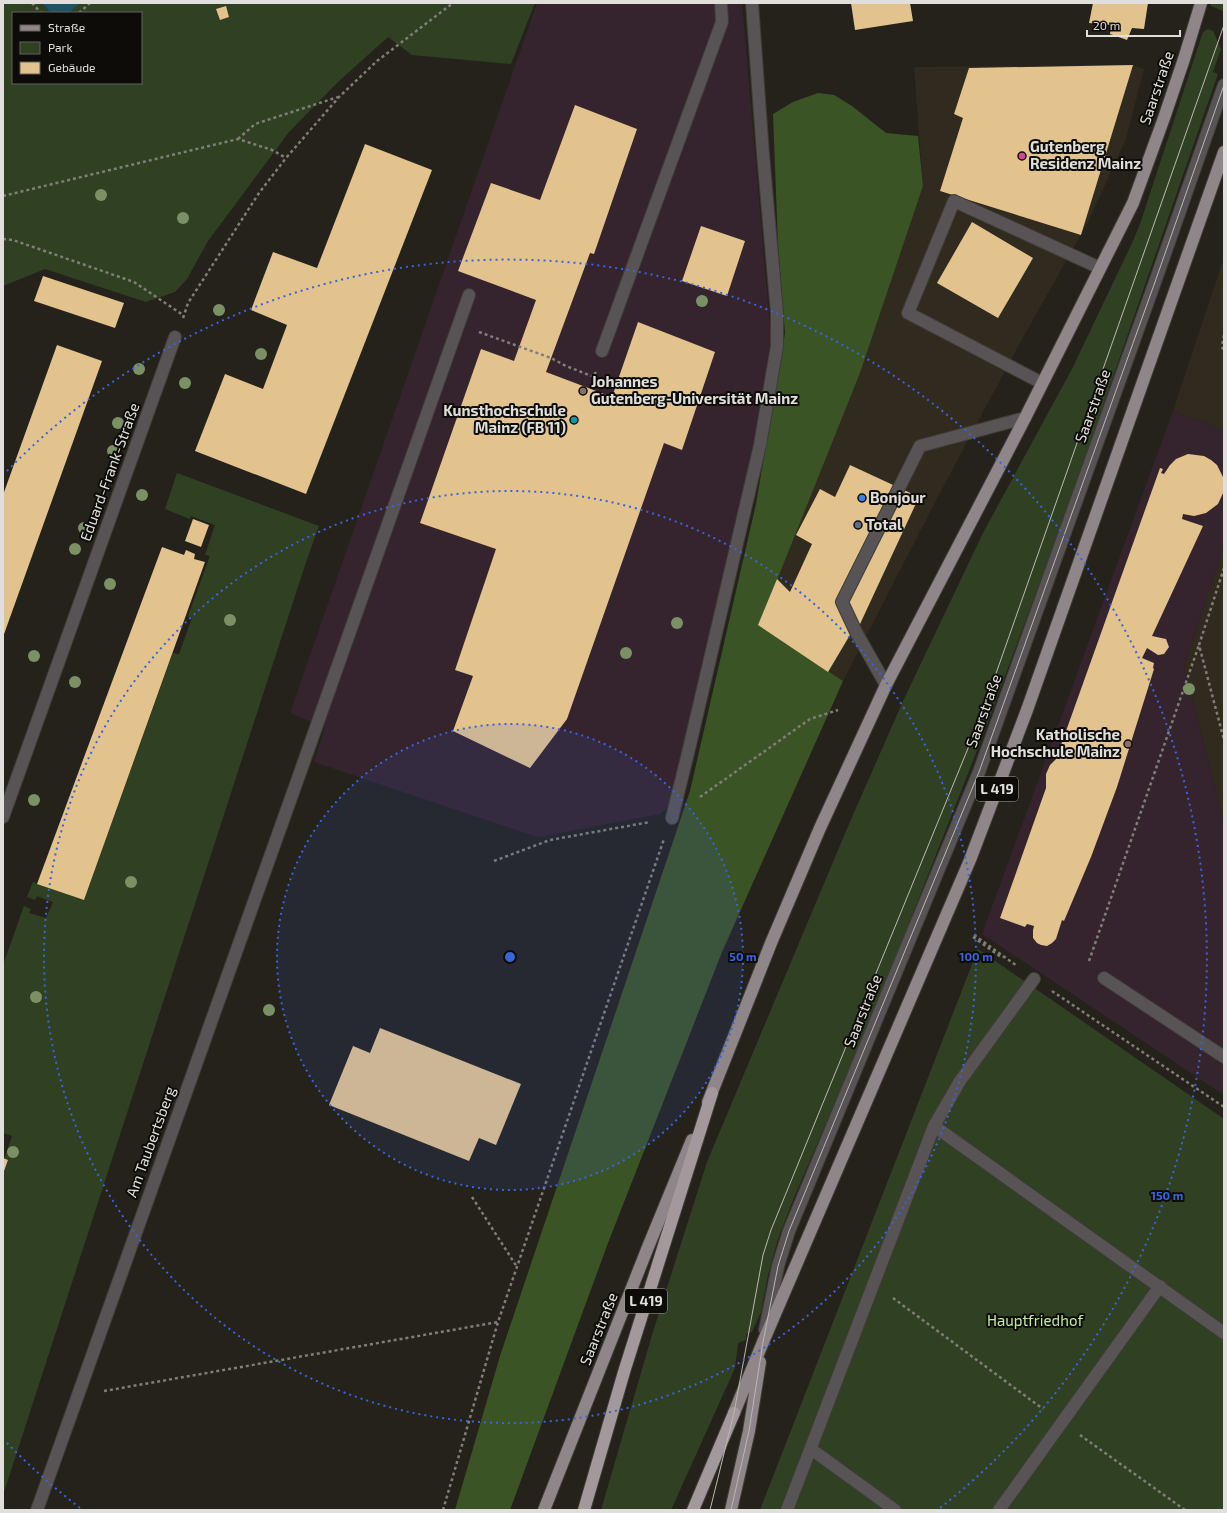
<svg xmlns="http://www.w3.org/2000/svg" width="1227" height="1513" font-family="'Exo 2',sans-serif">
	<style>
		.built { fill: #312a1f }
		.education { fill: #35242d }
		.green { fill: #304123 }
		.forest { fill: #3b5426 }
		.water { fill: #1c5463 }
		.building { fill: #e2c28d }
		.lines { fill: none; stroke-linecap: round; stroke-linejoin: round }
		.minor-casing { stroke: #3f3c37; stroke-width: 14 }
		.major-casing { stroke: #3f3c37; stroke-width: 14 }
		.highway-casing { stroke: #3f3c37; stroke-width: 14 }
		.path { stroke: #807e79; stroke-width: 2.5; stroke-dasharray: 3 3; stroke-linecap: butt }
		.minor { stroke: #585455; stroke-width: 12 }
		.major { stroke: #8e8688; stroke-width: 12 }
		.highway { stroke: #a3999c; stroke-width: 12 }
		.tram { stroke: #bbb8b4; stroke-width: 1 }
		.tree { fill: #7b9165 }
		.ring { fill: none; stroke: #3a64d8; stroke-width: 2; stroke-dasharray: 2 4 }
		.hotel-dot { fill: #d1479c; stroke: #0d0c09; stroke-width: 1.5 }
		.education-dot { fill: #8d6e63; stroke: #0d0c09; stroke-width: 1.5 }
		.culture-dot { fill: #0f9aa8; stroke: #0d0c09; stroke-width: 1.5 }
		.shop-dot { fill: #3f7fe0; stroke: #0d0c09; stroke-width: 1.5 }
		.service-dot { fill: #5c6f8a; stroke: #0d0c09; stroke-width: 1.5 }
		.labels { text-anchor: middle; stroke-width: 4; stroke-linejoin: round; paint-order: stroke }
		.shield { fill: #0d0c09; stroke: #a1a09c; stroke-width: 1 }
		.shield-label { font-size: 14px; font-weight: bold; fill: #e1dfdb }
		.street-label { font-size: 15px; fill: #e1dfdb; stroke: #0d0c09 }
		.poi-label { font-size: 15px; font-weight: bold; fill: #e1dfdb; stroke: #0d0c09; text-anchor: start }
		.park-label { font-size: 15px; fill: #c1eca1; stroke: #0d0c09 }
		.centre { fill: #3a64d8; stroke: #0d0c09; stroke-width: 2 }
		.ring-label { font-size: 12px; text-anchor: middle; font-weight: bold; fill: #3a64d8; stroke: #0d0c09; stroke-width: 4; stroke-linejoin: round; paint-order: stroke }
	</style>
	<rect width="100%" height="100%" fill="#25221c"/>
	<path class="built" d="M1133,65L1144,69L1126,139L1089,220L1020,343L942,489L843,681L758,625L860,373L923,186L914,67Z
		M1224,258V430L1173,411Z
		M1224,545V823L1184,666Z"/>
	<path class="education" d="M537,3H742L771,339L754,443L691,730L674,795L666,809L660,814L538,837L314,762L325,727L290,713Z
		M1173,411L1224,430V545L1184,666L1224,823V1095L982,934Z"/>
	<path class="green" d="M3,3H42L51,13H13V83H141V13H69L80,3H535L511,64L412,55L388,37L339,81L289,132L208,241L187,279L175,292L146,302L45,269L3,286Z
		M1211,3H1224V13L1223,11L1211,6Z
		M1208,29L1213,31L1221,49L1213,72L1218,74L1069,504L985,730L875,1010L793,1200L778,1239L768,1275L761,1312L752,1332L746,1334V1340L738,1343L735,1368L671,1510H601L652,1335L707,1162L849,824L904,699L984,531L1072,369L1133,241L1140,224L1203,32Z
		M177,473L319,526L306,562L3,1495V1175L8,1160L4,1159L12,1136L3,1133V965L24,906L31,909L29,913L46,918L53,902L37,896L35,900L27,897L33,882L84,900L173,653L179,654L192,618L188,616L210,556L205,555L215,525L191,516L190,519L165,509Z
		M978,949L1224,1119V1510H760Z"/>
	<path class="forest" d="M818,93L834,95L852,106L886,133L918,136L923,186L860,373L759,625L843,681L722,952L608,1243L510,1510H455L500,1356L690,791L756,504L785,333L778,245L773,114L793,102Z"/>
	<path class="water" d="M42,3H80L69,13H51Z"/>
	<path class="building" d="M851,3H910L913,21L855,30Z
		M1093,3H1148L1144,29L1132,28L1127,40L1110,34L1111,25L1089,23Z
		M226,6L229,17L220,20L216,9Z
		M1133,65L1081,235L940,191L963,118L954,114L969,68Z
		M575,105L637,129L594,254L590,253L546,372L612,397L638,322L715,352L682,450L664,443L567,719L530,768L453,731L473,676L455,670L496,549L420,523L481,349L514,361L536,300L458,271L491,183L540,200Z
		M365,144L432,170L306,494L195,451L225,374L263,389L287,325L251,310L273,252L317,268Z
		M972,222L1033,258L998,318L937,283Z
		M701,226L745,241L727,296L682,281Z
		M43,276L124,303L115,328L34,301Z
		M57,345L102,361L3,637V495Z
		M1188,454L1204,456L1211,460L1217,465L1223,477L1224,491L1218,504L1206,513L1194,516L1183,514L1182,519L1203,526L1152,636L1166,639L1169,647L1164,654L1158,655L1147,648L1142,658L1154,663L1153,668L1154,669L1117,787L1091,857L1064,921L1062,920L1056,939L1052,943L1047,946L1041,945L1037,943L1033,938V930L1034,926L1027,924L1025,927L1000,918L1046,788V774L1050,765L1056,759L1160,468L1163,469L1161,473L1164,474L1170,465L1176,459Z
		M850,465L919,497L854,637L850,635L828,672L758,625L777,579L790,592L812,544L796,535L820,489L835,497Z
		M193,519L209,525L201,547L185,541Z
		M162,547L184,555L186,550L195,554L194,559L205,562L84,900L37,884Z
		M380,1028L521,1084L496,1145L479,1138L469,1161L329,1105L353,1046L370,1053Z
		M3,1158L8,1160L3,1174Z"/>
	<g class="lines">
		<defs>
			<path id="minor" d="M602,351L722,22L721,3
				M1042,383L908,313L954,201L1100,268
				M886,685L856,632L842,602L920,446L1025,418
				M3,817L175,337
				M672,818L688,753L760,445L777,346V313L763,154L752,3
				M1104,978L1224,1057
				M934,1126L1224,1333
				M765,1330L778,1266L789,1231L979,772L1155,282L1224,85
				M811,1449L895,1510
				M37,1510L296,784L469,295
				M787,1510L934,1126L960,1081L1034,979
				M999,1510L1160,1286"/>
			<path id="major" d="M708,1102L771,943L820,828L886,685L1025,418L1133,203L1164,118L1184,59L1201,3
				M734,1413L763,1342L970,860L1027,710L1224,152
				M544,1510L648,1247L692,1140
				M731,1510L749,1431L760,1362"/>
			<path id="highway" d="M584,1510L624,1372L712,1093
				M693,1510L734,1413"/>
		</defs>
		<use href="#minor" class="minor-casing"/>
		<use href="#major" class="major-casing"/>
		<use href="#highway" class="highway-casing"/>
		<path class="path" d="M32,3L41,13
			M79,13L90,3
			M238,139L255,124L338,97
			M3,196L238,139L272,150L286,158
			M3,239L13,240L134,282L183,315
			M183,318L188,303L259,193L286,158L339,97L377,61L453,3
			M479,332L551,358L566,366L594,377L596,371
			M1224,335L1222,346L1224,353
			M1224,568L1199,645L1224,740
			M700,797L810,719L838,710
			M494,861L550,840L650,822
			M974,935L1017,966
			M973,937L1001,957H1004
			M1089,961L1199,645
			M1052,991L1224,1107
			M472,1197L517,1267
			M893,1298L1043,1409
			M104,1391L498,1322
			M1080,1435L1185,1510
			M443,1510L498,1322L664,839"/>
		<use href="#minor" class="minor"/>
		<use href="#major" class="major"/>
		<use href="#highway" class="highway"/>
		<path class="tram" d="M710,1510L734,1413L763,1255L771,1230L980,719L1224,25
			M731,1510L749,1431L763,1342L778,1266L789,1231L979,772L1155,282L1224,85"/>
	</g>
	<g class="tree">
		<circle cx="101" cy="195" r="6"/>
		<circle cx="183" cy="218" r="6"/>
		<circle cx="702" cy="301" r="6"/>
		<circle cx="219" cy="310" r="6"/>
		<circle cx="261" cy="354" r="6"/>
		<circle cx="139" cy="369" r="6"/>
		<circle cx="185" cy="383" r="6"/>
		<circle cx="118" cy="423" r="6"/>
		<circle cx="113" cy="451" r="6"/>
		<circle cx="142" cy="495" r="6"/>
		<circle cx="84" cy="528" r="6"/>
		<circle cx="75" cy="549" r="6"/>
		<circle cx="110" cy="584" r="6"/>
		<circle cx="230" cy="620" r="6"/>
		<circle cx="677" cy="623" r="6"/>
		<circle cx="626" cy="653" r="6"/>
		<circle cx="34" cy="656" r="6"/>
		<circle cx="75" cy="682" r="6"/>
		<circle cx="1189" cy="689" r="6"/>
		<circle cx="34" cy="800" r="6"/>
		<circle cx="131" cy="882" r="6"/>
		<circle cx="36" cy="997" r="6"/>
		<circle cx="269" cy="1010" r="6"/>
		<circle cx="13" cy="1152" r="6"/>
	</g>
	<circle cx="510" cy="957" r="233" fill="#3a64d8" fill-opacity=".12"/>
	<g class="ring">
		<circle cx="510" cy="957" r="233"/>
		<circle cx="510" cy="957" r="466"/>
		<path d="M80 1508A699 699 0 0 1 7 1443M7 471A699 699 0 1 1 940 1508"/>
	</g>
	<circle class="hotel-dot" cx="1022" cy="156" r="4"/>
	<g class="education-dot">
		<circle cx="583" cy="391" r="4"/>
		<circle cx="1128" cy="744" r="4"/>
	</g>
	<circle class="culture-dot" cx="574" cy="420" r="4"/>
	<circle class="shop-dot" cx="862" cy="498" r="4"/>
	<circle class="service-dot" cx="858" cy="525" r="4"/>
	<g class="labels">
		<g class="shield">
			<rect x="976" y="777" width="42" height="24" rx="3"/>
			<rect x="625" y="1289" width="42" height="24" rx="3"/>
		</g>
		<g class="shield-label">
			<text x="997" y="794">L 419</text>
			<text x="646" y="1306">L 419</text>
		</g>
		<g class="street-label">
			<text transform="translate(1157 88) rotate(-71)" y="5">Saarstraße</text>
			<text transform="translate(1093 406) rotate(-70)" y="5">Saarstraße</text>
			<text transform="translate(110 472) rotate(-70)" y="5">Eduard-Frank-Straße</text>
			<text transform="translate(984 711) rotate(-70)" y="5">Saarstraße</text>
			<text transform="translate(863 1011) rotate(-68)" y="5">Saarstraße</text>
			<text transform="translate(151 1142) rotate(-70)" y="5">Am Taubertsberg</text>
			<text transform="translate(599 1329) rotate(-68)" y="5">Saarstraße</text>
		</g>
		<g class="poi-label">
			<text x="1030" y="152">Gutenberg<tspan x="1030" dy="17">Residenz Mainz</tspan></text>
			<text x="591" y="387">Johannes<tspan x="591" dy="17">Gutenberg-Universität Mainz</tspan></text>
			<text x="566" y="416" text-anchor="end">Kunsthochschule<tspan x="566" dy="17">Mainz (FB 11)</tspan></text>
			<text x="870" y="503">Bonjour</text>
			<text x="866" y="530">Total</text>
			<text x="1120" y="740" text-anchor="end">Katholische<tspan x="1120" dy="17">Hochschule Mainz</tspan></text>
		</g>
		<g class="park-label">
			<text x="1035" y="1326">Hauptfriedhof</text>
		</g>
	</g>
	<circle cx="510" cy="957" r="6" class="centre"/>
	<g class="ring-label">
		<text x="743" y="961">50 m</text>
		<text x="976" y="961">100 m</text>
		<text x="1167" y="1200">150 m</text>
	</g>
	<rect width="1227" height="1513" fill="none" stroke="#e1dfdb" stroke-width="8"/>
	<rect x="12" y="12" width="130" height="72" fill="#0d0c09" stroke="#62605d"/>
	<rect x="20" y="25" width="20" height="6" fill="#8e8688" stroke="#62605d"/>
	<text x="48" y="32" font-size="12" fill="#e1dfdb">Straße</text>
	<rect x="20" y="42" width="20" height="12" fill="#304123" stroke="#62605d"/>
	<text x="48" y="52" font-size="12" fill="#e1dfdb">Park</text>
	<rect x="20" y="62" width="20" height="12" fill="#e2c28d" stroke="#62605d"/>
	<text x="48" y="72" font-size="12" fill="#e1dfdb">Gebäude</text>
	<path d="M1087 30v6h93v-6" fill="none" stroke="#e1dfdb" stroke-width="2"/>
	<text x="1093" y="30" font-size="12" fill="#e1dfdb" stroke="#0d0c09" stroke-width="3" paint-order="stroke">20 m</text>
</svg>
